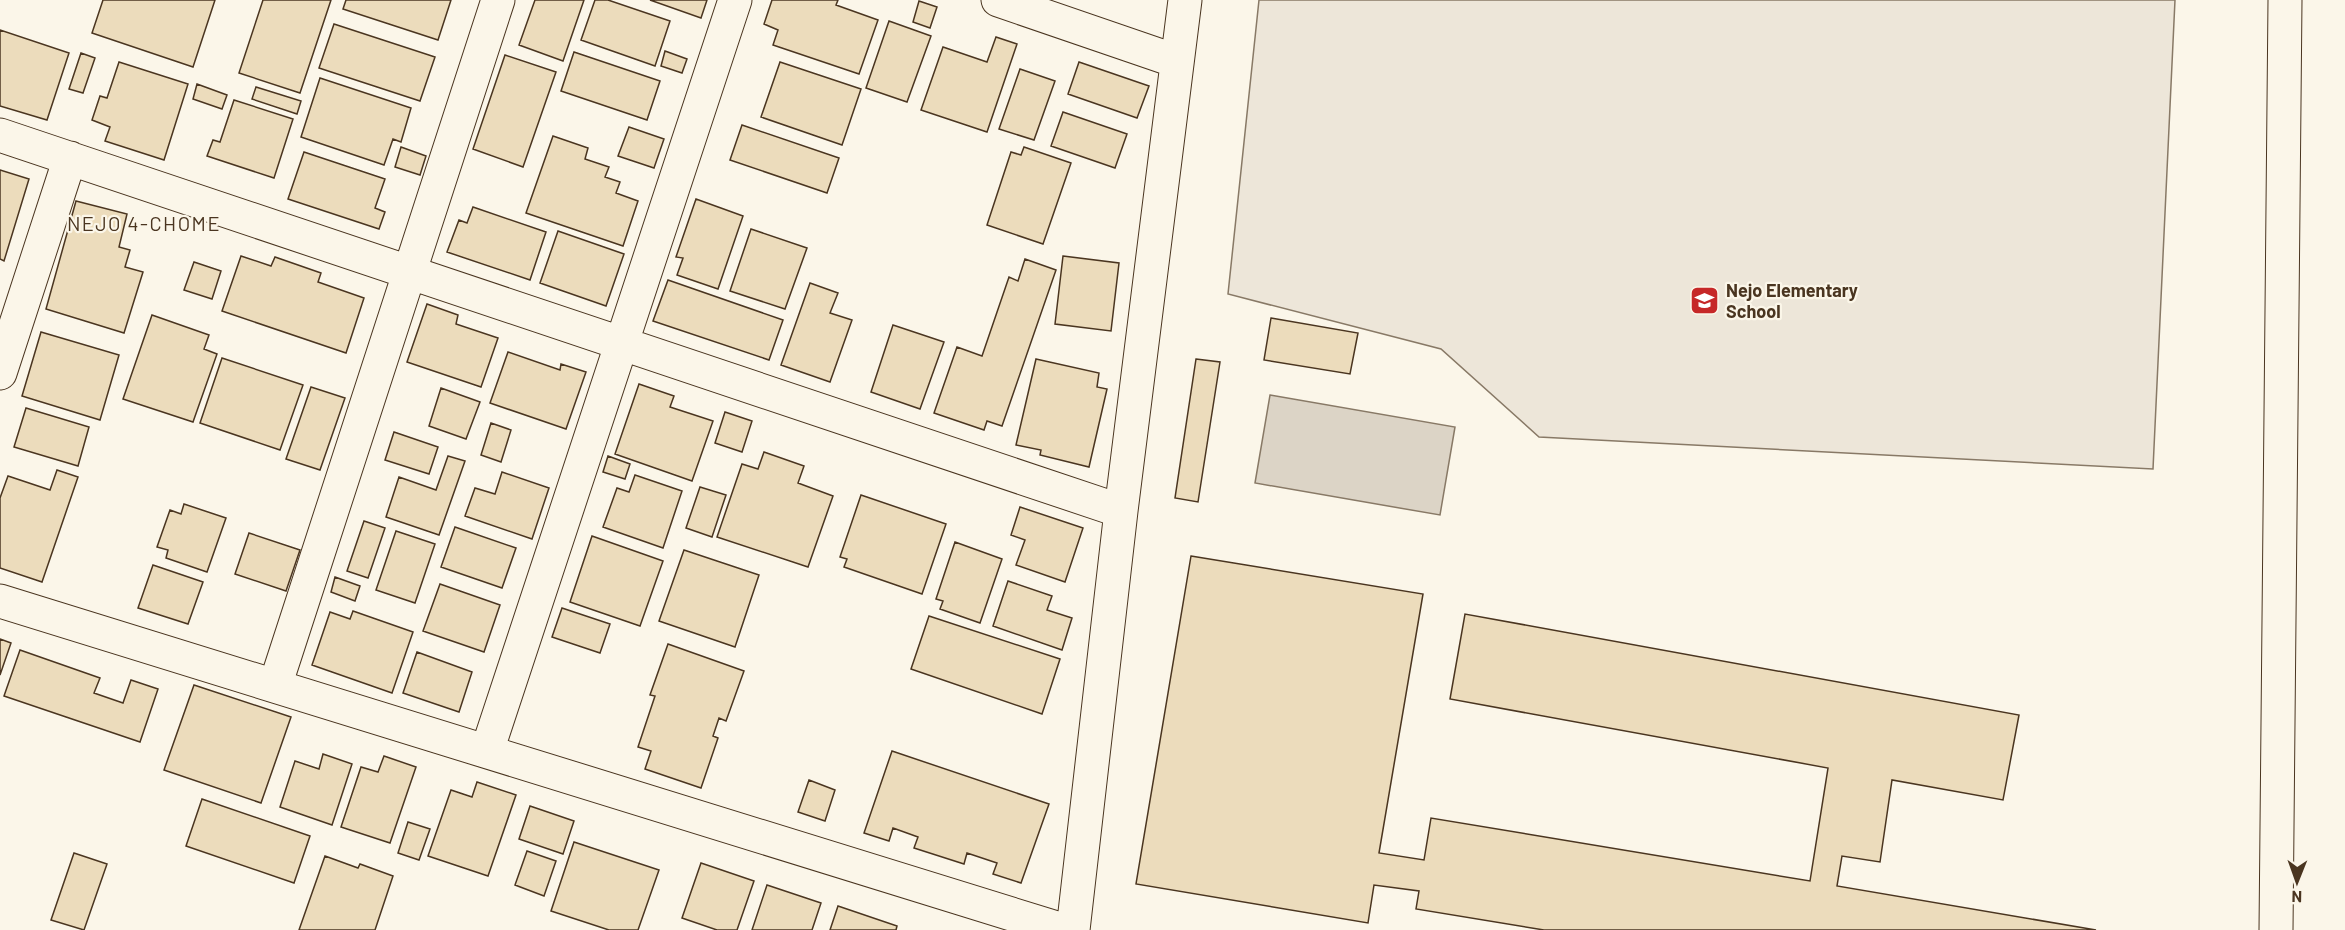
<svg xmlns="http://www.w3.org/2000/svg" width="2345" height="930" font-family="Barlow,sans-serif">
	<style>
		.green { fill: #ede6d9; stroke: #887966; stroke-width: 1.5 }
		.water { fill: #dcd4c6; stroke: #887966; stroke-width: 1.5 }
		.building { fill: #ecdcbc; stroke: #4a3520; stroke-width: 1.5 }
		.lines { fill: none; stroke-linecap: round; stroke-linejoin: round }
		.minor-casing { stroke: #4a3520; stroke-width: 35 }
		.minor { stroke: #fbf6e9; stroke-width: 33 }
		.labels { text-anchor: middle; stroke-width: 4.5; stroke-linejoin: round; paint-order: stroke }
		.poi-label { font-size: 18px; font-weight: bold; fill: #4a3520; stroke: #fbf6e9; text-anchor: start }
		.neighbourhood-label { font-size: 20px; letter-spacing: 1.5px; fill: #4a3520; stroke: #fbf6e9 }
	</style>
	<rect width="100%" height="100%" fill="#fbf6e9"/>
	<path class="green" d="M1259,0H2175L2153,469L1539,437L1441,349L1228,294Z"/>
	<path class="water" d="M1270,395L1455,427L1440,515L1255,483Z"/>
	<path class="building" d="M103,0H215L193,67L92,33Z
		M263,0H331L300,93L239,73Z
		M346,0H451L438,40L343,9Z
		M535,0H584L563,61L519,45Z
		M595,0H608L670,21L655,66L581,40Z
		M650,0H707L701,18Z
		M772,0H838L836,5L878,20L859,74L773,45L778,30L764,24Z
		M919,1L937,7L930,28L913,22Z
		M889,21L931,36L907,102L866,88Z
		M334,24L435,57L420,101L319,68Z
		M0,30L69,53L47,120L0,106Z
		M996,37L1017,44L987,132L921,110L943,47L987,62Z
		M665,51L687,59L682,73L661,66Z
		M574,52L660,81L647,120L561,91Z
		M81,53L95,58L83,93L69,89Z
		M505,55L556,72L523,167L473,149Z
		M119,62L188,84L164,160L105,141L110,127L92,120L100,96L107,98Z
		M780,62L861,89L842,145L761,117Z
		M1079,62L1149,86L1137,118L1068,94Z
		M1020,69L1055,81L1034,140L999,129Z
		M320,78L411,108L401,142L393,139L384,165L301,137Z
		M197,84L227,95L222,109L193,99Z
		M256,87L301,101L297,114L252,99Z
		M234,100L293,119L274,178L207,156L213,140L220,142Z
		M1063,112L1127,134L1115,168L1051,146Z
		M742,125L839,158L827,193L730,160Z
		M629,127L664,139L654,168L618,156Z
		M553,136L588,148L585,159L609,167L605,177L620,182L616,193L638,201L623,246L526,213Z
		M401,147L426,156L420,175L395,167Z
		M1024,147L1071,163L1043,244L987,225L1011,152L1021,155Z
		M304,152L385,179L375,208L385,212L379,229L288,199Z
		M0,170L29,179L4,261L0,259Z
		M696,199L743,216L718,289L677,275L683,258L676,257Z
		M76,201L127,214L119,247L130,250L125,267L143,272L124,333L46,309Z
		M473,207L546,232L530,280L447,252L459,220L467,223Z
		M751,229L807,248L785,309L730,291Z
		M558,231L624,254L606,306L540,283Z
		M241,256L271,266L275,257L321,273L318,282L364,298L346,353L222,311Z
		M1063,256L1119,263L1111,331L1055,324Z
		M1025,259L1056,270L1002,426L987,421L984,430L934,413L957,347L982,356L1009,277L1018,281Z
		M194,262L221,271L212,299L184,290Z
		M668,280L783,320L769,360L653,321Z
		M810,283L838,293L830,313L852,320L830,382L781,365Z
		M427,304L458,315L456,324L498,338L481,387L407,362Z
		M152,315L209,335L204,349L217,354L193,422L123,399Z
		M1271,318L1358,333L1350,374L1264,360Z
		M893,325L944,342L920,409L871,392Z
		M41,332L119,355L100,420L22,396Z
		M508,352L560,370L561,364L586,372L566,429L490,403Z
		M222,358L303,385L280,450L200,423Z
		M1036,359L1099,373L1097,387L1107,389L1089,467L1040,455L1041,450L1016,445Z
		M1196,359L1220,362L1198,502L1175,498Z
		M639,384L674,396L670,407L713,421L692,481L615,454Z
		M311,387L345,398L320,470L286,459Z
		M441,388L480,402L466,439L429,426Z
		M26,408L89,427L78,466L14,447Z
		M725,412L752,421L742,452L715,443Z
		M491,423L511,430L501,462L481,455Z
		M394,432L438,447L429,474L385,460Z
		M764,452L804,466L798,483L833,496L808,567L717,537L742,464L758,469Z
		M448,456L465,461L439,535L386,517L399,477L436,490Z
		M608,456L630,464L625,479L603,472Z
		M57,470L78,477L42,582L0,568V498L8,476L50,490Z
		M502,472L549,488L532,539L465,516L475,488L495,494Z
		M635,475L682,491L663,548L603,527L617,488L629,492Z
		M700,487L726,495L712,537L686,528Z
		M861,495L946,524L922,594L844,567L847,559L840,557Z
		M184,504L226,518L207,572L166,558L168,550L157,547L170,510L181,514Z
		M1020,507L1083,528L1065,582L1016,565L1025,540L1011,535Z
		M364,521L385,528L368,578L347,571Z
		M455,527L516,548L502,588L441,567Z
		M396,531L435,544L415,603L376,590Z
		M249,533L300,550L286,591L235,574Z
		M592,536L663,561L640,626L570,602Z
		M955,542L1002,559L980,623L940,609L943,601L936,599Z
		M684,550L759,575L735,647L659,621Z
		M1191,556L1423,594L1379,853L1424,860L1431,818L1810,881L1828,768L1450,699L1465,614L2019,715L2003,800L1892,780L1880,862L1842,856L1837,886L2096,930H1544L1416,909L1419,891L1374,885L1368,923L1136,884Z
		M153,565L203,582L188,624L138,608Z
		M335,577L360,586L355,601L331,592Z
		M1008,581L1052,596L1047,610L1072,618L1062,650L993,626Z
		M440,584L500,605L484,652L423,631Z
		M562,608L610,624L600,653L552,637Z
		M353,611L413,632L392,693L312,665L330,612L350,619Z
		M929,616L1060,659L1042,714L911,669Z
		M0,639L11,643L0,675Z
		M668,644L744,671L726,721L719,718L713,736L718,738L701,788L645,769L651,751L638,747L655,696L650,695Z
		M20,650L100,678L94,693L123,703L131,680L158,689L140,742L4,696Z
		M417,652L472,672L459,712L403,693Z
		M194,685L291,717L261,803L164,770Z
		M892,751L1049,804L1021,883L993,874L997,863L967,853L964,864L914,848L918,837L893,828L889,841L864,833Z
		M323,754L352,764L332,825L280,807L295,761L319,769Z
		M384,756L416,767L390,843L341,827L361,767L378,772Z
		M809,780L835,790L825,821L798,812Z
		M477,782L516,795L488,876L428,856L451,790L472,797Z
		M202,799L310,836L294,883L186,846Z
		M530,806L574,821L563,854L519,839Z
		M408,822L430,829L419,860L398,853Z
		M574,842L659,870L638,930H609L551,911Z
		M527,851L556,861L544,896L515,885Z
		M74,853L107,864L84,930L51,920Z
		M325,856L358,868L360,864L393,876L375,930H299Z
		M701,863L754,881L737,930H717L682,918Z
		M767,885L821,903L812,930H752Z
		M838,906L897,926L896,930H830Z"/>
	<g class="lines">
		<defs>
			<path id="minor" d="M998,0L1176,61
				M0,135L1121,511
				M0,373L70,158
				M0,601L1063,930
				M275,686L498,0
				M487,751L735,0
				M1073,930L1121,511L1185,0
				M2276,930L2285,0"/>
		</defs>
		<use href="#minor" class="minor-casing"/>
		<use href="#minor" class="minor"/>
	</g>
	<defs>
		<symbol id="school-square" viewBox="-11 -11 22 22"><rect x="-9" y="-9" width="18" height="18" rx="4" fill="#c62828" stroke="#fbf6e9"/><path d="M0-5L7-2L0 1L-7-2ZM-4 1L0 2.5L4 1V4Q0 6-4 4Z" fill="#fff"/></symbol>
	</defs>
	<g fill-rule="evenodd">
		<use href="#school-square" x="1688" y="284" width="33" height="33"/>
	</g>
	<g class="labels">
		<g class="poi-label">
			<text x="1726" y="297">Nejo Elementary<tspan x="1726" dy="21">School</tspan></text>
		</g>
		<g class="neighbourhood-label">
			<text x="144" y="231">NEJO 4-CHOME</text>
		</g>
	</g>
	<g transform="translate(2297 882) rotate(181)" stroke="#fbf6e9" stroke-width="4.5" paint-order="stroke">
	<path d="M0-4.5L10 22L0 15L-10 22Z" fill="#4a3520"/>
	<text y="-9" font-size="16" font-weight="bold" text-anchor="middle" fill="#4a3520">N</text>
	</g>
</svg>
